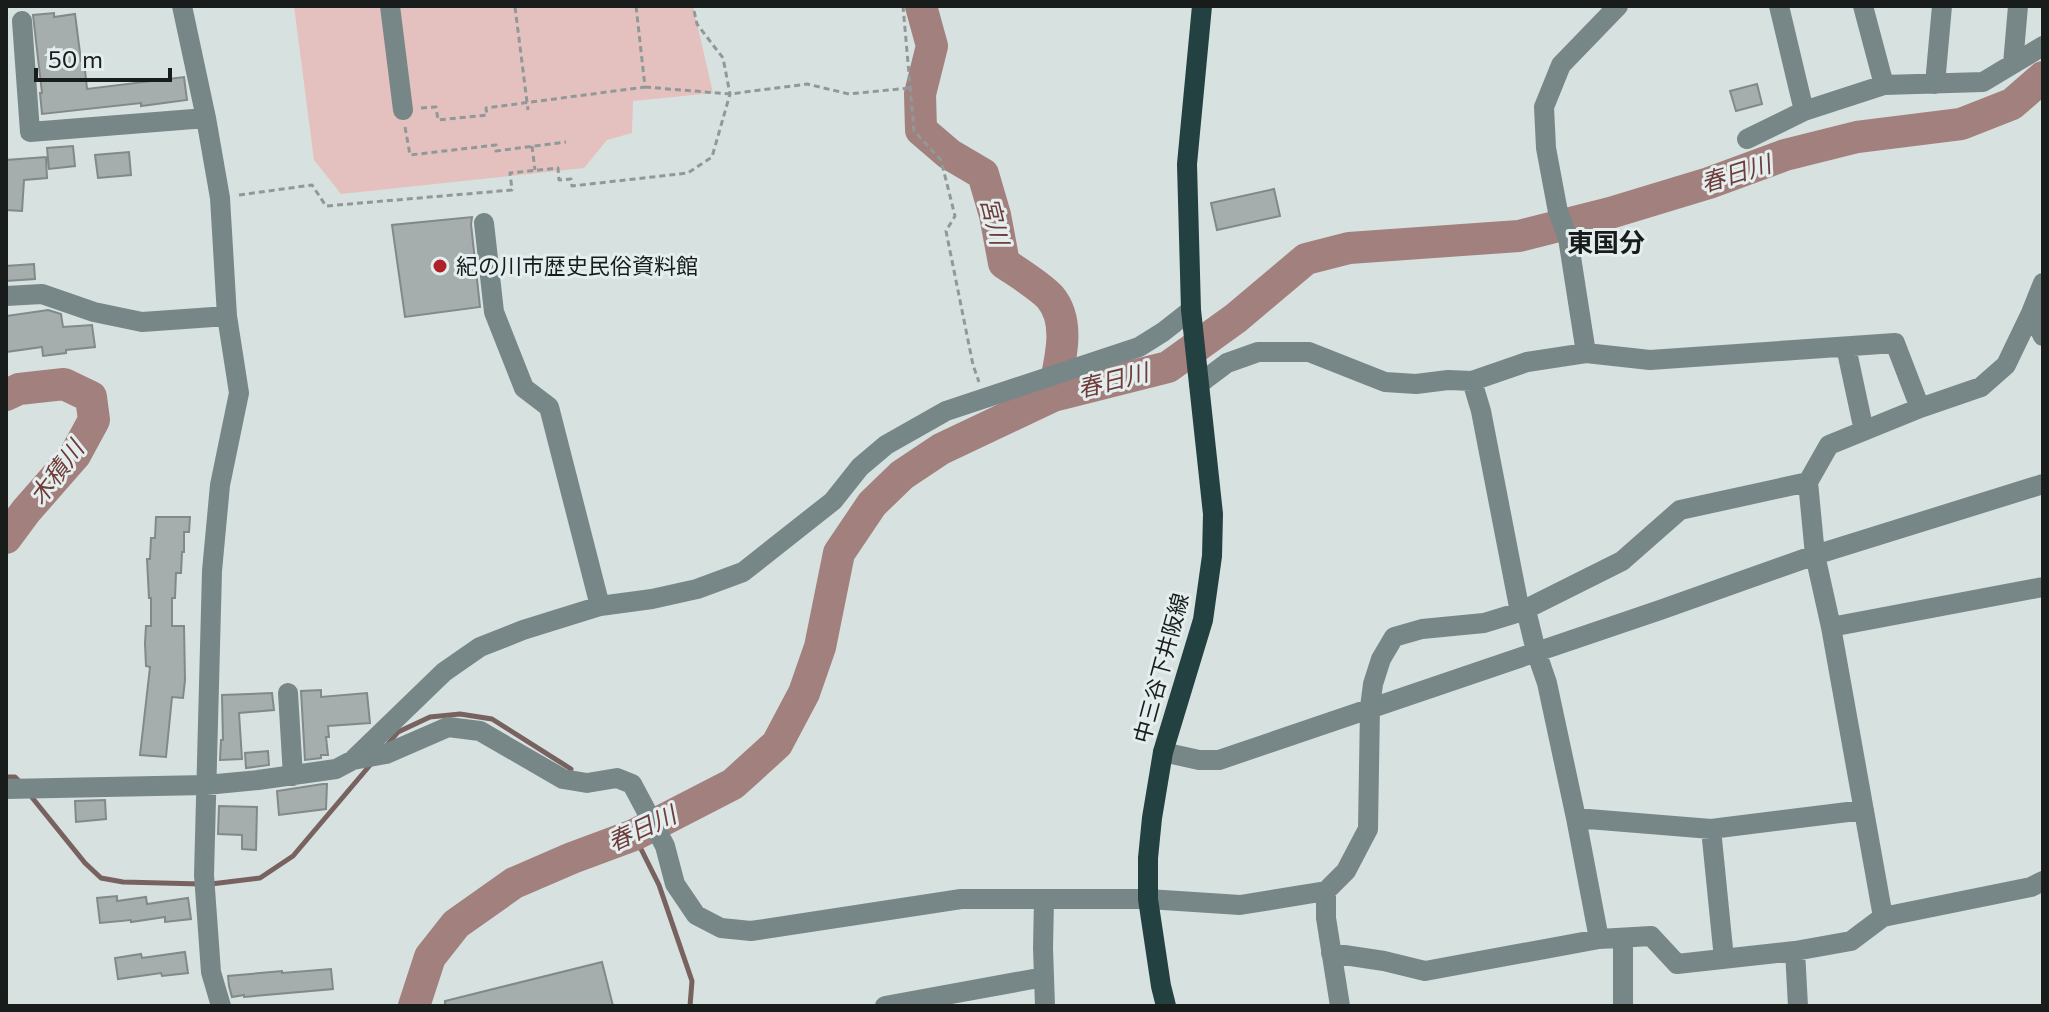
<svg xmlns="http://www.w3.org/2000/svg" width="2049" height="1012" font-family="Commissioner,'Noto Sans JP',sans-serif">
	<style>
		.green { fill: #e4c1be }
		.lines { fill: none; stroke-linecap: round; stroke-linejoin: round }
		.stream { stroke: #786260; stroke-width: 5 }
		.river { stroke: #a1807d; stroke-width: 32 }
		.building { fill: #a5aead; stroke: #818989; stroke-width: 2 }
		.path { stroke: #919998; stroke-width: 3; stroke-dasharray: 6 4; stroke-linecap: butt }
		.minor { stroke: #778787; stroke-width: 20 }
		.major { stroke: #244141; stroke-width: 20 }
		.poi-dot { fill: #b11f29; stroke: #e5eeee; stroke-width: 3 }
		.labels { text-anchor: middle; stroke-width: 6; stroke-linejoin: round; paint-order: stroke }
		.poi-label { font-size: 22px; fill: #181c1b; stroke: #e5eeee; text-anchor: start }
		.street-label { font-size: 22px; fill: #181c1b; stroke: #e5eeee }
		.water-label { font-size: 24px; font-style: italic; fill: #6e3c39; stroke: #e5eeee }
		.quarter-label { font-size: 26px; font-weight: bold; fill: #181c1b; stroke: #e5eeee }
	</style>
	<rect width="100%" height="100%" fill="#d7e1e0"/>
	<path class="green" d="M294,6H693L713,93L633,101L632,133L607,140L584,168L341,194L314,160Z"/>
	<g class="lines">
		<path class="stream" d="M388,744L398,732L430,717L460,714L492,719L571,769
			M6,777H15L19,781
			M30,795L85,863L101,878L123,882L201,884
			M634,835L659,885L692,981L690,1006
			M211,884L260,878L293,856L371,764"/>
		<path class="river" d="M921,6L932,46L920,94L921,130L949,154L983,174L995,215L1004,263C1017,272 1040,286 1050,297C1073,324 1058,366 1053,396
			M6,395L19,389L64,384L91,397L94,420L75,455L26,511L6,538
			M414,1006L430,957L456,924L514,883L572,858L634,835L733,784L777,744L804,693L820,647L839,553L872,504L902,475L941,449L1053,396L1168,367L1236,318L1306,259L1349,248L1519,236L1610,213L1709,183L1785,155L1857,137L1961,124L2012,104L2043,77"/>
	</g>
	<path class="building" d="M54,13V17L75,14L81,61H84L87,89L184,77L187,100L141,106V103L42,114L40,93H42L33,15Z
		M1757,84L1762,104L1736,111L1730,91Z
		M73,146L75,166L49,169L47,148Z
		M129,152L131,175L98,178L95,155Z
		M46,157L47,178L24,180L22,211L6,210V160Z
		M1274,189L1280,216L1217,230L1211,203Z
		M472,217L471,224L480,307L405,317L392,225Z
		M34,264L35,279L6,281V266Z
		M48,310L61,314L63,327L92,325L95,347L66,350V353L43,356L42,347L6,352V316Z
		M156,517H190L189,532H184V552H182L181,573H176L175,598H172V626H184L185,680L183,698L172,697L166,757L140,755L150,667L146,666L145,643L146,626H151V598H149L147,559H150L151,538H155Z
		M321,690V697L367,693L370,723L328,726L329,737H326L328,755H321V758L305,760L301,691Z
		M272,693L274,710L239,713L242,759L220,760L221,740H223L222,695Z
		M268,751L269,765L246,768L245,753Z
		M323,784H327L326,809L279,815L277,791Z
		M105,800L106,819L76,822L75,801Z
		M219,806L257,807L256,850L242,849V835L218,834Z
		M117,896V901L146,897L147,904L188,898L191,919L165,922V917L131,922V920L100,923L97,898Z
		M185,952L188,973L162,976L161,973L118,979L115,958L141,954L142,958Z
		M602,962L613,1006H445V1001Z
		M331,969L333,989L244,997V995L232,997L229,986L228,976L282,971V973Z"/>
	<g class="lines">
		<path class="path" d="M903,6L914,131L941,160L955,216L946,231L973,365L979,382
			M515,7L528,110
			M645,87L730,94L807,84L849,94L909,88
			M421,108L436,107L438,120L487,115L486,108L645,87L636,6
			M405,127L410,155L496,145V151L566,142
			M532,146L535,170
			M239,195L312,185L326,206L512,190L510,173L558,168L559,180L571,179L572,186L688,173L712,157L730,94L723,58L697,24L693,6"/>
		<path class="minor" d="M182,6L206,118L220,198L227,316L239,393L220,485L212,571L204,875L211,972L221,1006
			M390,6L403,110
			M1779,6L1804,111
			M1863,6L1884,85
			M22,21L30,132L206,118
			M2013,64L2018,6
			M1935,84L1942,6
			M1747,139L1804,111L1884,85L1983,82L2043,46
			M484,223L494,312L524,388L549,407L600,606
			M6,296L42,294L94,312L142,322L227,316
			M2031,313L2043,336
			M1846,347L1864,431
			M1586,353L1568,238L1558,212L1546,148L1544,107L1561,65L1618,6
			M1472,381L1481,411L1520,612
			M1199,384L1227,363L1258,352H1309L1385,382L1416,384L1448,380L1472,381L1527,362L1586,353L1650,360L1895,343L1920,408
			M1526,610L1536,651L1547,683L1576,818L1711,829L1864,810
			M1831,627L2043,587
			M288,693L293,776
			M1163,752L1199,760H1219L1660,610L1815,555L2043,484
			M354,759L444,672L480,647L523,630L600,606L652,599L697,589L743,572L833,501L860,467L886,445L946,411L1139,347L1163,332L1191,310
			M6,789L206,785L258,780L336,769L353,760L386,754L448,727L480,731L563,779L587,783L617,778L632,784L665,846L675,884L696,915L721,928L751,931L961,899H1148L1240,905L1326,891L1346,871L1368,829L1370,707L1373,684L1381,659L1394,637L1422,629L1484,623L1520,612L1622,561L1680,510L1808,482
			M1576,818L1599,939
			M1711,829L1724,959
			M1326,891V918L1340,1006
			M1044,899L1043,948L1045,1006
			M1883,917L1831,627L1815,555L1808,482L1829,445L1920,408L1981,387L2006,365L2031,313L2043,283
			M1331,953L1384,961L1425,971L1599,939L1651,936L1677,964L1795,951
			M885,1006L1044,977
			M1623,1006V938
			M1798,1006L1795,951L1851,941L1883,917L2031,887L2043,881"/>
		<path class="major" d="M1166,1006L1161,986L1148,899V858L1152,818L1163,752L1203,620L1212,556L1213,514L1191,310L1187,164L1202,6"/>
	</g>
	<circle class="poi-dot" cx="440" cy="266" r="8"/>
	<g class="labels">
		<g class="poi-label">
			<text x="456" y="274">紀の川市歴史民俗資料館</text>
		</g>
		<g class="street-label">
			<text transform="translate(1161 668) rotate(-75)" y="8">中三谷下井阪線</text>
		</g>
		<g class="water-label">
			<text transform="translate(1736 174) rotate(-17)" y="8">春日川</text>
			<text transform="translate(994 221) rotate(76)" y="8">宮川</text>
			<text transform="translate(1113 381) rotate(-14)" y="8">春日川</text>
			<text transform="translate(57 473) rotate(-53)" y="8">木積川</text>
			<text transform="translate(642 829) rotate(-25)" y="8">春日川</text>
		</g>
		<g class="quarter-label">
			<text x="1606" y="252">東国分</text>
		</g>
	</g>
	<rect width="2049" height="1012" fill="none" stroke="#181c1b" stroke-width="16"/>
	<path d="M36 68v12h134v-12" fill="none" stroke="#181c1b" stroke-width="4"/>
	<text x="48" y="68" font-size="24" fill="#181c1b" stroke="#e5eeee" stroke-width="6" paint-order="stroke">50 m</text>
</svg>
